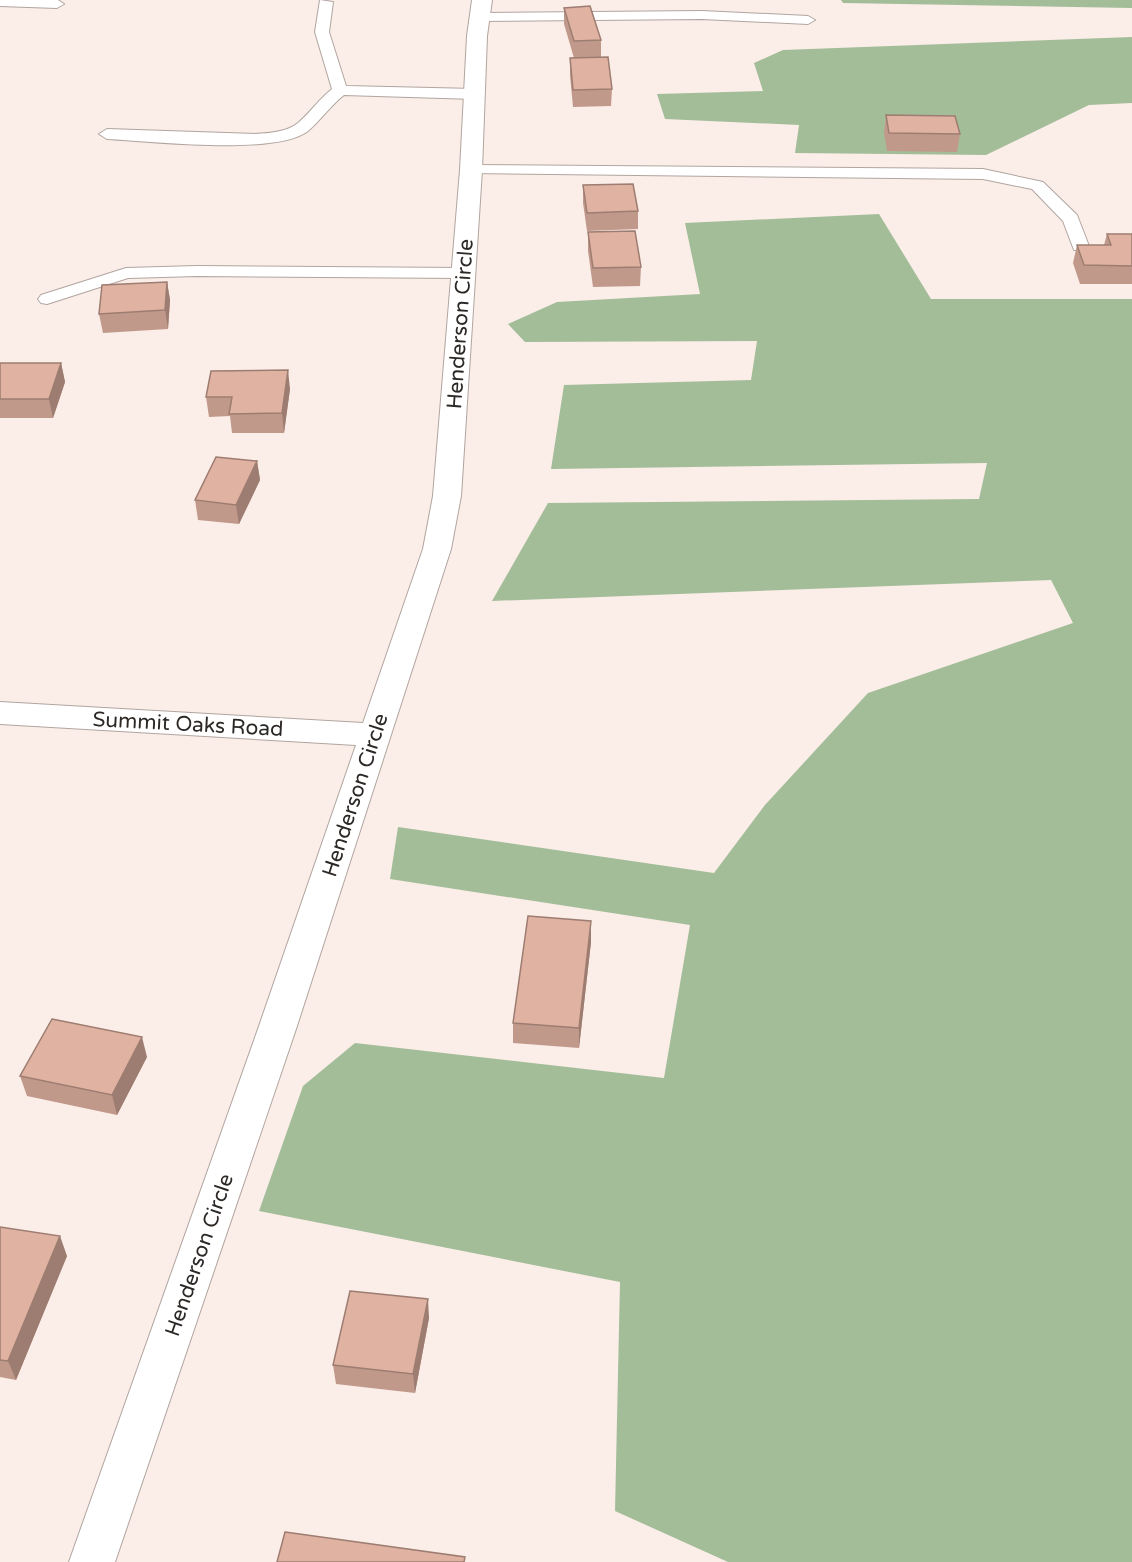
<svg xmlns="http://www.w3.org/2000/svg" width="1132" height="1562" font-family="'Varela Round',sans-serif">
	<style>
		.forest { fill: #a3bd99 }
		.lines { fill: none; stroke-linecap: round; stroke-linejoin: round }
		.service-casing { stroke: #b1a5a0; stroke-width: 2 }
		.minor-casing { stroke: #b1a5a0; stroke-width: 2 }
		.service { fill: #fff; fill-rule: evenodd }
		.minor { fill: #fff; fill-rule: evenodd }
		.wall { fill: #c1998b }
		.shaded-wall { fill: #9d7d71 }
		.building { fill: #e0b2a2; stroke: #9d7d71; stroke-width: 1.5 }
		.labels { text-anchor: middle; stroke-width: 4.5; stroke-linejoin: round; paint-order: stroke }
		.street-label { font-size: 21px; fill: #2c2826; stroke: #fff }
	</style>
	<rect width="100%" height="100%" fill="#fbede8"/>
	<path class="forest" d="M841,0H1132V8L843,3Z
		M1132,37V103L1089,105L986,155L795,153L799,125L665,119L657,94L763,91L754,63L783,50Z
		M879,214L931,299H1132V1562H728L615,1511L620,1282L259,1211L303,1086L355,1043L664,1078L690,925L390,879L398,827L714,873L765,805L868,693L1073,623L1051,580L492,601L548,503L979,499L987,463L551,469L564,385L751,380L757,341L525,342L508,324L557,302L700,294L685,223Z"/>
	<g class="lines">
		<defs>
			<path id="service" d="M0,0H58L64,4L57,8L0,6Z
				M320,0L333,2L329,32L346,86L475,89L483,94L475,99L344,95C331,105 320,121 308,131C276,156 150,141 107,139L99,134L107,129L256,134C269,133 287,132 298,123C310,113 319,99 332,89L315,32Z
				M702,11L808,16L815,20L808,24L702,19L480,21L473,17L480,13Z
				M471,165L983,169L1043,182L1077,215L1089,246L1086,250H1074L1063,221L1032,189L983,179L465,173L463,170Z
				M197,266L463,268L469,269L472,273L469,277L463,278L197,276L128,278L47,304L41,303L38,299L41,295L126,268Z"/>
			<path id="minor" d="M472,0H492L487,36L482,170L461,496L451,549L296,1029L115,1562H69L258,1029L356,745L0,724V702L363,723L423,549L433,496L460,170L467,36Z"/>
		</defs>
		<use href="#service" class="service-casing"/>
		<use href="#minor" class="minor-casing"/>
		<use href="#service" class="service"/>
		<use href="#minor" class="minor"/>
	</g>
	<path class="wall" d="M564,8L601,40V57L580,58L612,89L611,106L573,107L570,75V58H574L564,24Z
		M886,115L960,134L957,152L887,151L884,133Z
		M583,185L638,211V229L587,231L583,203Z
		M588,232L641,267L640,286L593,287L588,251Z
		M1107,234H1132V284H1080L1073,263L1077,245H1104Z
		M167,282L170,300L168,329L103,333L99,314Z
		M0,363H61L65,382L53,418H0Z
		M290,389L284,433H232L230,416L209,417L206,397Z
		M257,461L260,480L239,524L198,520L195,500Z
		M591,921V942L579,1048L513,1043V1023Z
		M147,1057L117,1115L27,1096L20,1076Z
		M0,1227L67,1256L16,1380L0,1377Z
		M429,1318L415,1393L336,1384L333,1365Z"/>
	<path class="shaded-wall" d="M167,282L170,300L168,329L165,310Z
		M61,363L65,382L53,418L49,399Z
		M288,370L290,389L284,433L282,413Z
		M257,461L260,480L239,524L236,505Z
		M591,921V942L579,1048V1028Z
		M142,1037L147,1057L117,1115L112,1095Z
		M60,1236L67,1256L16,1380L8,1361Z
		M428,1299L429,1318L415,1393L413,1374Z"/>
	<path class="building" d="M590,6L601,40L574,41L564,8Z
		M608,57L612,89L573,90L570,58Z
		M886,115L955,116L960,134L889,133Z
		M633,184L638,211L587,213L583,185Z
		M635,231L641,267L593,268L588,232Z
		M1107,234H1132V266L1084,265L1077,245H1111Z
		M167,282L165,310L99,314L102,285Z
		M0,363H61L49,399H0Z
		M288,370L282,413L229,414L232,397H206L211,371Z
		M216,457L257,461L236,505L195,500Z
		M528,916L591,921L579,1028L513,1023Z
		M52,1019L142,1037L112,1095L20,1076Z
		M0,1227L60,1236L8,1361L0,1360Z
		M350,1291L428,1299L413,1374L333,1365Z
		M285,1532L465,1557L464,1562H277Z"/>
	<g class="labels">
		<g class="street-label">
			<text transform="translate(460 324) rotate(-86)" y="7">Henderson Circle</text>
			<text transform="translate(188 724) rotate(3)" y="7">Summit Oaks Road</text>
			<text transform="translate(355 795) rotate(-72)" y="7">Henderson Circle</text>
			<text transform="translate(199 1255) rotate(-71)" y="7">Henderson Circle</text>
		</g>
	</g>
</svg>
